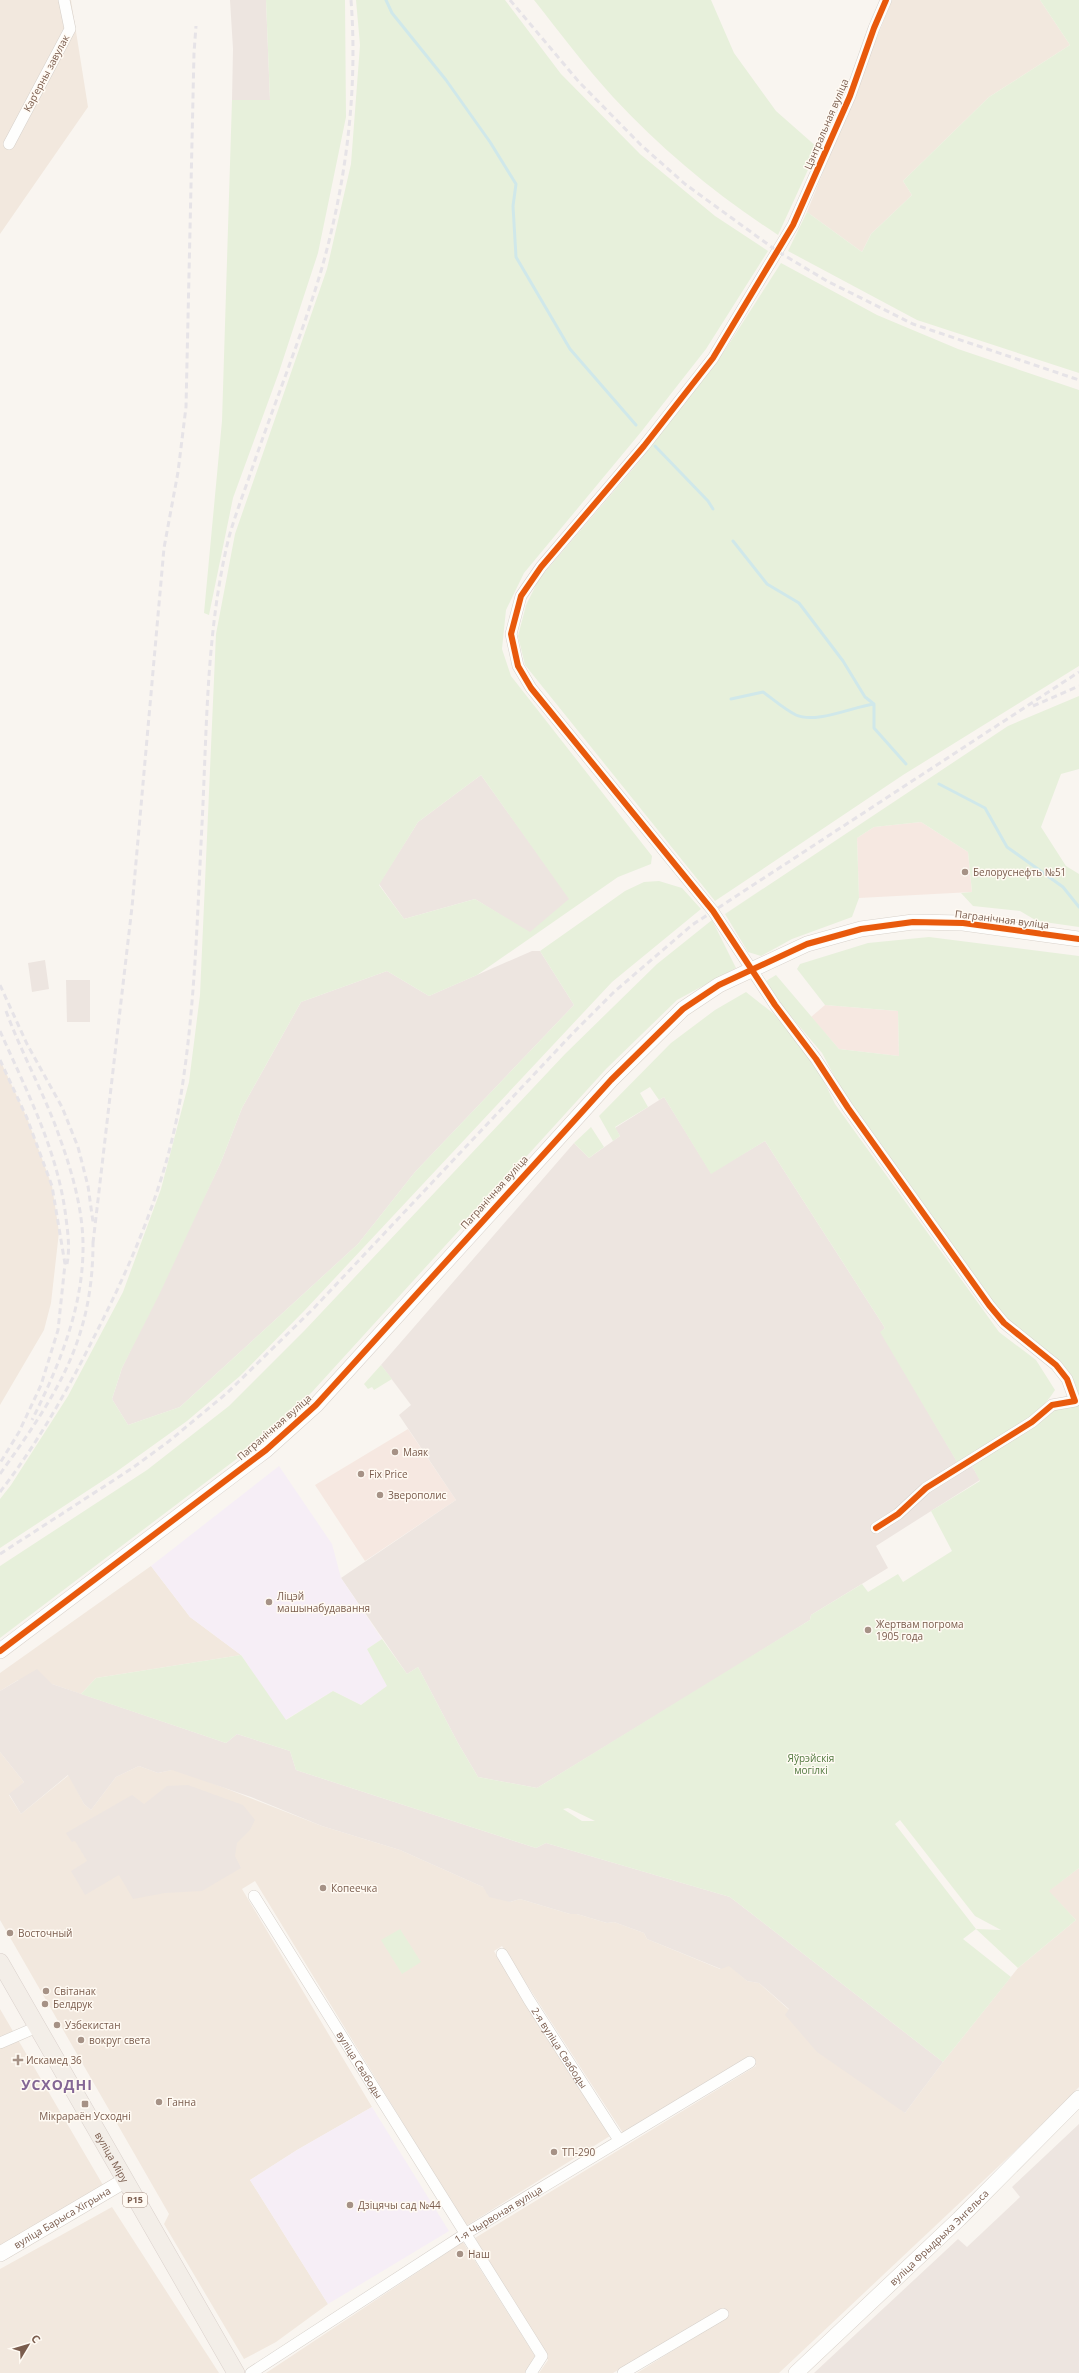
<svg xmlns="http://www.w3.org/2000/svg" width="1079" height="2373" font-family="'Open Sans',sans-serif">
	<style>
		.residential { fill: #f2e8de }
		.commercial { fill: #f6e8e1 }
		.industrial { fill: #ede5e0 }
		.education { fill: #f6eef6 }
		.green { fill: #e7f0db; fill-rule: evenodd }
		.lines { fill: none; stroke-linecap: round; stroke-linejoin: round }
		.stream { stroke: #d0e8ea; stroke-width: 3 }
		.street-casing { stroke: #d7d1cb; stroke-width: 12 }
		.secondary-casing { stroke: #d9d2cb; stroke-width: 16 }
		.primary-casing { stroke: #dad1cc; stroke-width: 18 }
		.street { stroke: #fefefd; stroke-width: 11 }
		.secondary { stroke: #fefefd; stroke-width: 15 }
		.primary { stroke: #f3eee8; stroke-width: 17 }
		.rail { stroke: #e6e3e7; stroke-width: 3; stroke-dasharray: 6 4; stroke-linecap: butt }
		.cycleway-casing { stroke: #fffaf3; stroke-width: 8 }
		.cycleway { stroke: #e8590c; stroke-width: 6 }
		.poi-dot { fill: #a69286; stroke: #fffaf3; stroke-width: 1.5 }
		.labels { text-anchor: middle; stroke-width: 3; stroke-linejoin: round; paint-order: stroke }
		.shield { fill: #fffaf3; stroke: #a28b7f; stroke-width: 1 }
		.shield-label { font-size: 9px; font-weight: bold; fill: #7a5c4d }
		.street-label { font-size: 10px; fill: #7a5c4d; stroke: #fffaf3 }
		.poi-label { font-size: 10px; fill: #7a5c4d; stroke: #fffaf3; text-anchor: start }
		.park-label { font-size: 10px; fill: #537a41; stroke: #fffaf3 }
		.district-label { font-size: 14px; font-weight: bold; letter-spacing: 1px; fill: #846695; stroke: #fffaf3 }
	</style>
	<rect width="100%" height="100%" fill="#f9f5f0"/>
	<path class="residential" d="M0,0H71L88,107L0,234Z
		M892,0H1040L1070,45L989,97L903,181L912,195L871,234L862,252L807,212Z
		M0,1060L27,1118L52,1186L59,1232L51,1303L44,1330L0,1405Z
		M151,1566L190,1617L241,1655L96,1678L81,1694L52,1684L18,1680L0,1691V1673Z
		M0,1752L24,1782L9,1795L21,1814L69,1775L84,1804L91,1810L116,1777L139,1766L158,1773L176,1769L322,1826L400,1850L483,1887L510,1902L520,1899L570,1914H577L607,1923L614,1922L644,1933L647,1939L720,1969L729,1965L747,1981L759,1983L905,2113L943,2062L1018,1968L1076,1920L1048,1891L1079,1868V2087L1019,2147L779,2373H637L728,2316L725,2309L613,2373H539L548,2360L475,2238L756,2066L750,2057L623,2133L502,1946L494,1951L610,2136L466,2226L255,1881L242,1889L372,2107L297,2150L250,2180L328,2304L276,2342L244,2359L164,2224L169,2214L0,1920Z
		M0,2009L103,2185L0,2247Z
		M112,2207L219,2373H0V2269Z
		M463,2242L535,2356L525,2373H266Z"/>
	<path class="commercial" d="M921,822L968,852L972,892L859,898L857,838L874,827Z
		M825,1005L898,1011L899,1056L839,1049L811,1017Z
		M408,1429L456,1500L365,1561L315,1485Z"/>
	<path class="industrial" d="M230,0H266L270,100H232L233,49Z
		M481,775L570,899L530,933L475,899L404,919L379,884L418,822Z
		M532,951H540L574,1005L415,1172L358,1244L180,1407L128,1425L112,1399L122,1368L221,1162L242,1108L301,1002L387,971L429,996Z
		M45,960L49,989L32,992L28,963Z
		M66,980H90V1022H67Z
		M664,1097L711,1173L765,1141L885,1328L881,1332L959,1465L966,1463L972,1466L980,1480L876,1546L888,1568L811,1615L810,1620L727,1672L537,1788L478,1777L458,1743L418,1667L407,1674L341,1578L456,1500L399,1415L411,1405L381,1365L574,1143L589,1158L620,1136L615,1128Z
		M37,1669L52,1684L226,1743L237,1734L290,1751L296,1770L536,1848L546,1843L730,1897L943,2062L905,2113L817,2052L785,2015L789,2009L759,1983L747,1981L729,1966L721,1969L647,1939L644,1933L614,1922L607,1923L577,1914H570L520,1899L510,1902L489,1897L483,1887L400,1850L322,1826L251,1797L172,1770L158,1773L139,1766L116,1777L91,1810L84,1804L68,1775L21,1814L9,1794L24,1782L0,1752V1691Z
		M188,1785L243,1805L255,1820L250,1830L237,1843L235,1856L241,1868L202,1891L165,1893L133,1899L119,1875L85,1895L71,1871L87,1861L75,1841L72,1842L66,1833L132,1795L144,1804L167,1786Z
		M1079,2124V2373H814L958,2239L967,2247L1020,2197L1012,2187Z"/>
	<path class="education" d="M279,1466L332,1544L341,1578L382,1639L367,1649L388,1686L361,1705L333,1691L285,1720L241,1655L190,1617L151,1566Z
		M372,2107L449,2231L328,2304L250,2180L297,2150Z"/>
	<path class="green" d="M266,0H345L346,117L318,253L279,372L233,498L209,615L204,613L222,421L232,100H270Z
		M356,0H505L561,74L640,154L715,216L768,251L706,349L641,432L524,573L506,610L502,649L511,676L652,856L651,864L618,877L477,975L429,996L387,971L301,1002L242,1108L221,1162L159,1295L122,1368L112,1399L128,1425L180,1407L358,1244L415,1172L574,1005L540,951L625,891L644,882L659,881L682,888L701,909L612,982L305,1310L240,1376L187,1421L116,1472L0,1548V1499L11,1485L68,1396L123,1292L161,1189L189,1082L200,995L216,634L235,534L327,269L351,164L360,45ZM481,775L569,899L530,932L475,899L404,919L379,885L418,822Z
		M534,0H711L734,53L776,111L818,148L778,235C718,196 662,150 613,97C585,66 560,33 534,0Z
		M1040,0H1079V373L917,320L788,251L807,212L862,252L871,234L912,195L903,181L989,97L1070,45Z
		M781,263L877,315L958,349L1079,390V666L903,775L715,901L525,665L518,636L526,605L539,579L638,463L725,350Z
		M1079,696V769L1061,774L1041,827L1066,866L1079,874V927L1037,921L1020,911L973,906L961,893L972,892L968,852L921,822L874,827L857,838L859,898L852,917L792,939L761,956L748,952L725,914L1008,726Z
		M712,920L736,968L677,1000L606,1069L312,1392L267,1436L0,1638V1566L147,1470L229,1406L305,1330L565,1054L657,964Z
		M929,937L1079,956V1868L1049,1891L1076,1920L1018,1968L976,1929L963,1939L1011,1977L943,2062L730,1897L546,1843L536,1848L296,1770L290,1751L237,1734L226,1743L81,1694L96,1678L241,1655L286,1720L333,1691L361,1705L387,1686L367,1649L382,1639L407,1674L418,1667L458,1743L478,1777L537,1788L810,1620L811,1615L862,1584L868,1592L898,1574L903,1582L952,1551L931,1511L980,1481L972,1466L1034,1426L1071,1392L1047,1358L1006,1324L848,1102L822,1053L778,1001L766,981L776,975L839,1049L899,1056L898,1011L825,1005L797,969L800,964L868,943ZM568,1808L595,1821H582L563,1809ZM900,1820L975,1916L1001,1930L976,1929L895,1824Z
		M746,992L774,1014L814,1061L835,1104L999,1332L1036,1360L1055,1390C1033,1425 992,1442 957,1462L880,1332L885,1328L765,1141L711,1174L664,1097L659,1100L650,1087L640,1093L648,1107L615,1127L620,1136L613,1141L599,1116L671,1043L715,1010Z
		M591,1127L604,1147L589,1158L574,1143Z
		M381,1365L392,1379L374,1390L372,1387L368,1389L364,1384Z
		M400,1929L421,1962L402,1974L381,1940Z"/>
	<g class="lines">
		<path class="stream" d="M386,0L392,13L446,80L490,142L516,184L513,206L516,257L570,349L636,425
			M655,446L708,501L713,509
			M733,541L767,584L799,603L843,661L865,697L874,704V728L906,764
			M731,699L763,692C773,699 784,709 796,715C816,724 852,707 874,704
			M939,784L985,808L1007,847L1063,887L1079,907"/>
		<defs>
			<g id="street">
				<path d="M9,144L70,29L64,0"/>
				<path d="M876,1528L898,1514L926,1488L1032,1422L1052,1405L1075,1401L1067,1379L1056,1365L1004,1323L989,1305L848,1108L816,1059L775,1005L713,911L531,688L518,666L511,634L521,596L541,567L644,446L713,358L793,225L850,96L874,28L886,0"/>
				<path id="s1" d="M254,1896L542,2356L531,2373"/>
				<path id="s2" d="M502,1954L529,2000L619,2140"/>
				<path d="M0,2043L37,2027"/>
				<path id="s3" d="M251,2373L465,2234L750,2062"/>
				<path d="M623,2373L723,2314"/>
			</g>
			<g id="secondary">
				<path d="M0,1651L266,1450L316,1405L611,1080L683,1009L719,985L807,944L861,929L913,922L963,923L1079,939"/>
				<path id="s4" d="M0,2254L124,2181"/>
				<path id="s5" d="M796,2373L959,2219L1079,2098"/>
			</g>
			<g id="primary">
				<path id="s6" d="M0,1962L236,2373"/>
			</g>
		</defs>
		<use href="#street" class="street-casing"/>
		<use href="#secondary" class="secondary-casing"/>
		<use href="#primary" class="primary-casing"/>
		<use href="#street" class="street"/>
		<use href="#secondary" class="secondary"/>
		<use href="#primary" class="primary"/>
		<path class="rail" d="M510,0L579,82L641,145L685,184L777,251L827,281L913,324L1079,380
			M1033,706L1079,686
			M0,985L27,1044L62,1107L78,1147L88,1186L93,1222
			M6,1011C20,1049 39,1084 54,1122C69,1162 84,1207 83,1251C82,1311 58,1368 32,1420
			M0,1031C27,1092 58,1151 66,1218C68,1234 70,1248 67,1264
			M0,1060L27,1118L52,1186L65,1264L58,1330L41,1385L19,1432L0,1463
			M93,1243L132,907L164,548L178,472L186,407L194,53L196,26
			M0,1474C57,1394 94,1340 93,1238
			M0,1492C37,1444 66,1393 93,1339C130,1267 163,1191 178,1112C195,1018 197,920 202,824C207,729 206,630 229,537C236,512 246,487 254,463C276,399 302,335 321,271C346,184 358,90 351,0
			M0,1554L131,1469L168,1442L227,1393L314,1308L573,1033L614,992L692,925L1079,672"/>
		<defs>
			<path id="cycleway" d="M876,1528L898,1514L926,1488L1032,1422L1052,1405L1075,1401L1067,1379L1056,1365L1004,1323L989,1305L848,1108L816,1059L775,1005L713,911L531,688L518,666L511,634L521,596L541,567L644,446L713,358L793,225L850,96L874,28L886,0
				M0,1651L266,1450L316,1405L611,1080L683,1009L719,985L807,944L861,929L913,922L963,923L1079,939"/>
		</defs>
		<use href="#cycleway" class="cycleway-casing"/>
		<use href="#cycleway" class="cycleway"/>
	</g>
	<g class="poi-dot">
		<circle cx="965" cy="872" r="4"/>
		<circle cx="395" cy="1452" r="4"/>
		<circle cx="361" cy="1474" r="4"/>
		<circle cx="380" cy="1495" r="4"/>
		<circle cx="269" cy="1602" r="4"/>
		<circle cx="868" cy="1630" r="4"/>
		<circle cx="323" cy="1888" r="4"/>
		<circle cx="10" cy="1933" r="4"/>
		<circle cx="46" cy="1991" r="4"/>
		<circle cx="45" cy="2004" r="4"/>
		<circle cx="57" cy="2025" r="4"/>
		<circle cx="81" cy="2040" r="4"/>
		<path d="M16 2054h4v4h4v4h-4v4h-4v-4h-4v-4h4z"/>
		<circle cx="159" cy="2102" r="4"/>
		<rect x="81" y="2100" width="8" height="8" rx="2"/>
		<circle cx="554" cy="2152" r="4"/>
		<circle cx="350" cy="2205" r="4"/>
		<circle cx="460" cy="2254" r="4"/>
	</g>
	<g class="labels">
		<rect class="shield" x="123" y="2193" width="24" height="14" rx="3"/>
		<g class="shield-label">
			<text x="135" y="2203">Р15</text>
		</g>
		<g class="street-label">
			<text transform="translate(46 73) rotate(-62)" y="4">Карʼерны завулак</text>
			<text transform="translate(826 124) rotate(-67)" y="4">Цэнтральная вуліца</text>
			<text transform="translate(1002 919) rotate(7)" y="4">Пагранічная вуліца</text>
			<text transform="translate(494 1192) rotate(-48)" y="4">Пагранічная вуліца</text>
			<text transform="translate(274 1427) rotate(-41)" y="4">Пагранічная вуліца</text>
			<text dy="4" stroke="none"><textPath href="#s2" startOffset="110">2-я вуліца Свабоды</textPath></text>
			<text dy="4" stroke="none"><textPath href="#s1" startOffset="199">вуліца Свабоды</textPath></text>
			<text dy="4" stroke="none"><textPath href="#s6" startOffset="225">вуліца Міру</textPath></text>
			<text dy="4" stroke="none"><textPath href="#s3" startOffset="294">1-я Чырвоная вуліца</textPath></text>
			<text dy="4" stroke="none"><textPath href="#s4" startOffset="72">вуліца Барыса Хігрына</textPath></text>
			<text dy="4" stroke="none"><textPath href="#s5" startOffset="197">вуліца Фрыдрыха Энгельса</textPath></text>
		</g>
		<g class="poi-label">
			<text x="973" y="876">Белоруснефть №51</text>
			<text x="403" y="1456">Маяк</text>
			<text x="369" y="1478">Fix Price</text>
			<text x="388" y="1499">Зверополис</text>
			<text x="277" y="1600">Ліцэй<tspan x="277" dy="12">машынабудавання</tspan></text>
			<text x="876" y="1628">Жертвам погрома<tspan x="876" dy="12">1905 года</tspan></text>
			<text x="331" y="1892">Копеечка</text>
			<text x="18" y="1937">Восточный</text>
			<text x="54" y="1995">Світанак</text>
			<text x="53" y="2008">Белдрук</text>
			<text x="65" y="2029">Узбекистан</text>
			<text x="89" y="2044">вокруг света</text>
			<text x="26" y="2064">Искамед 36</text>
			<text x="167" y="2106">Ганна</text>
			<text x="85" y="2120" text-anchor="middle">Мікрараён Усходні</text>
			<text x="562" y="2156">ТП-290</text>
			<text x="358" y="2209">Дзіцячы сад №44</text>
			<text x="468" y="2258">Наш</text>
		</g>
		<g class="park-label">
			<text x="811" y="1762">Яўрэйскія<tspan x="811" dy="12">могілкі</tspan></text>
		</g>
		<g class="district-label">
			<text x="57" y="2090">УСХОДНІ</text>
		</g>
	</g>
	<g transform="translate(28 2345) rotate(52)" stroke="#fffaf3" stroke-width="3" paint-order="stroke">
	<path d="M0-3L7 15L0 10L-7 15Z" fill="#7a5c4d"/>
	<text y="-6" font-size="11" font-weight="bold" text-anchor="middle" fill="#7a5c4d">С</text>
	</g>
</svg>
